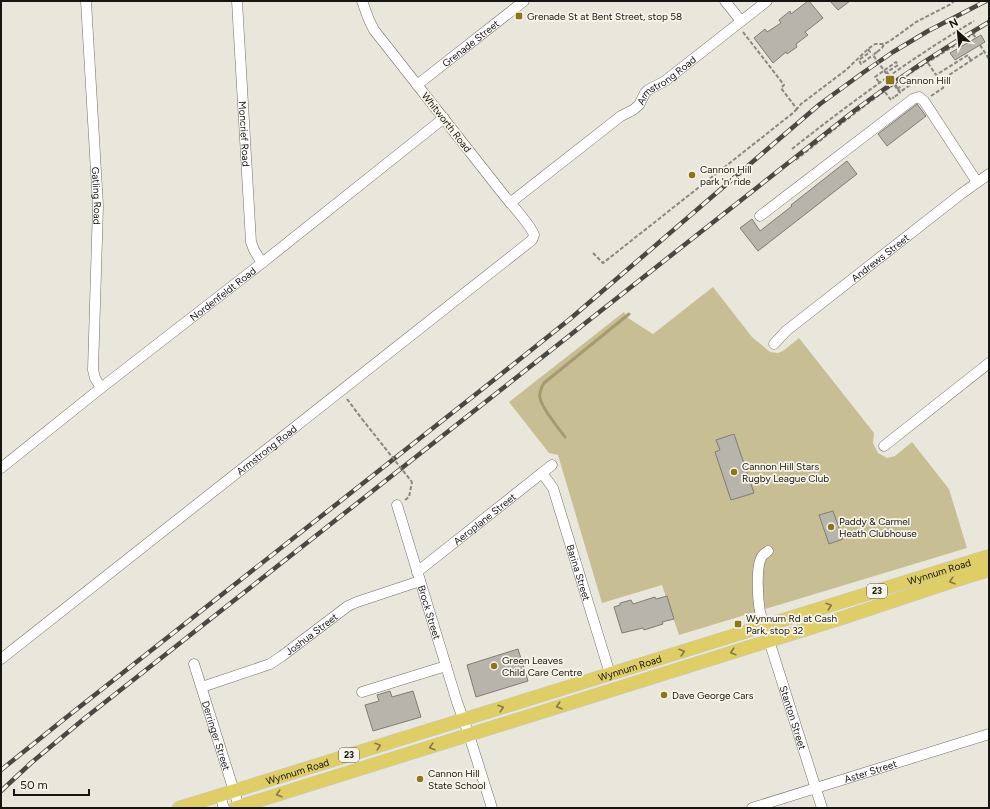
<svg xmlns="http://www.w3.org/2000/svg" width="990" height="809" font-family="Figtree,sans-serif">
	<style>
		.green { fill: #c7be94 }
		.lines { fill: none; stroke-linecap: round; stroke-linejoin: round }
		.stream { stroke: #a69b6e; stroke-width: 3 }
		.building { fill: #b7b5ab; stroke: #7f7d73 }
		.minor-casing { stroke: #727066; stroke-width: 11 }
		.major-casing { stroke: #c7c7c6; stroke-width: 14 }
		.path { stroke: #898880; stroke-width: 2; stroke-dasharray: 4 2; stroke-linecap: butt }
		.minor { stroke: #fff; stroke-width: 10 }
		.major { stroke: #dfce66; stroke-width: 13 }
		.rail-casing { stroke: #494843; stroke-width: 4.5 }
		.rail { stroke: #f7f4e9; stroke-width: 3; stroke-dasharray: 9; stroke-linecap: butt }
		.path-bridge { stroke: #898880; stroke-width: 2; stroke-dasharray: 4 2; stroke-linecap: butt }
		.oneway { stroke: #847b40 }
		.poi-dot { fill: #89771b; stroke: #f7f4e9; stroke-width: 1.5 }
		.labels { text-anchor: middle; stroke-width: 3.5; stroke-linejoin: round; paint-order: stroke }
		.shield { fill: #f7f4e9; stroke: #595852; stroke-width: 1 }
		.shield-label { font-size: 9px; font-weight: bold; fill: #151511 }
		.poi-label { font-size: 10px; fill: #151511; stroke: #f7f4e9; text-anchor: start }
		.street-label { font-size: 10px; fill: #151511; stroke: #f7f4e9 }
	</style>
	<rect width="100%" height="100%" fill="#e9e7dc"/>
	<path class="green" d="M713,287L752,337L770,352L778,353L783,351L799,338L874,433L873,443L878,453L887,458L895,456L912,442L949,489L967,548L679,635L662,585L602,603L558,455L549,453L509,402L624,312L628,318L653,334Z"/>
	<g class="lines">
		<path class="stream" d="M565,437C558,427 542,409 540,398C539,392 541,388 544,383L629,314"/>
	</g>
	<path class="building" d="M808,1H809L823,18L805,32L808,35L796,44L797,47L787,54L786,52L773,63L754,38L765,29L767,32L781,23L779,20L790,11L791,14Z
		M830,1H850L838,10Z
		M981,35L985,42L955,60L950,53Z
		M917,104L926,116L887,146L878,134Z
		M847,161L857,174L758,251L740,228L752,219L760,231L792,206L791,205Z
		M734,434L754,493L731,500L715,452L720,450L716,440Z
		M833,511L843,539L829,544L819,515Z
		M667,596L674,619L662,622L663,624L644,630L643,628L622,633L614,607L620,605V603L631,600L633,604L655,597L656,599Z
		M518,649L528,681L476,697L467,665Z
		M390,691L392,697L413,691L421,717L373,731L365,705L379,701L377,695Z"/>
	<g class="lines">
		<defs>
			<g id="minor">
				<path id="s1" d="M86,1L98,206L93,370L95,378L101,388"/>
				<path id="s2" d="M237,1L251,242L254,250L262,263"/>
				<path d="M725,1L741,21"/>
				<path id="s3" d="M417,85L524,1"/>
				<path id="s4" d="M510,203L621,116L633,110L639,105L645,93L648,90L665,81L767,1"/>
				<path d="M760,216L913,99L919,97L924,101L977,182"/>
				<path id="s5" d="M774,344L786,331L961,194L989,174"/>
				<path d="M884,446L989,363"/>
				<path id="s6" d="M1,468L101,388L262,263L444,118"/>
				<path id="s7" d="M542,473L553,488L610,674"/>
				<path id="s8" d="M397,505L457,702L469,735L492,808"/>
				<path id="s9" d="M768,551C767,552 765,553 763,555C755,564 758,600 760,612L822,808"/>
				<path id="s10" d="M417,572L552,465"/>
				<path id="s11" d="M1,659L532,240L534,235C531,225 510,203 503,194C460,139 417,84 374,30L369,20L362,1"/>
				<path id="s12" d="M194,664L239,807"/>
				<path id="s13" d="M202,687L270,664L282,656L348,606L357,602L420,581"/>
				<path d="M362,692L446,666"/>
				<path d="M220,796L224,808"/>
				<path id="s14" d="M752,808L989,734"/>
			</g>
			<g id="major">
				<path id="s15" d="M179,808L989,556"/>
				<path d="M235,808L842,618L944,584L989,570"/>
			</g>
		</defs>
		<use href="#minor" class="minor-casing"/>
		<use href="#major" class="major-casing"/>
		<path class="path" d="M743,32L784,85L781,88L797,109L801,104L846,70L868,49L875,44H884L890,41L916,22L951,4L954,1
			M973,34L976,38
			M980,45L989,59
			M868,49L870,52L859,60L861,64L873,55
			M877,52L882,48L884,44
			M928,63L936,75L968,55L971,61
			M879,82L875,77L896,62L898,65L887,72L889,76
			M895,84L900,92
			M885,92L891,100L894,97
			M931,96L943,88L944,80L949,75L984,52
			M792,149C850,103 910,59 974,21
			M796,160C832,131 868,102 906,76C929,61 953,47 976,32
			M593,253L603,263L793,113L797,109
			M347,399L362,419
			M405,500L409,497L412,482"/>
		<use href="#minor" class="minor"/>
		<use href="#major" class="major"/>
		<defs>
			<path id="rail" d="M1,770L63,720L490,383L570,319L771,146L820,104L864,72L893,52L928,31L986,1
				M1,791L31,763L85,718L854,111C897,79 942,49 989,22"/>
		</defs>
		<use href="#rail" class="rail-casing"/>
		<use href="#rail" class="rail"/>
		<path class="path-bridge" d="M877,52L873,55L900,93L894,97
			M897,89L911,80L913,83L900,92
			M362,419L412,482"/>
	</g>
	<defs><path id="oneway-chevron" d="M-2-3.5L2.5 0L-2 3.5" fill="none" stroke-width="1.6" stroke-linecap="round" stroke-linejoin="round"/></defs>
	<g class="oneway">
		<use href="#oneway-chevron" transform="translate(952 581) rotate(163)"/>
		<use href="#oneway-chevron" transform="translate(829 606) rotate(-17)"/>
		<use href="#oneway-chevron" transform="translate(682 652) rotate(-17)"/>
		<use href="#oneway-chevron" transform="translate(733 652) rotate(163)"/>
		<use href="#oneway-chevron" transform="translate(559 706) rotate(162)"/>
		<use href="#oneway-chevron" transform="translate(501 708) rotate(-17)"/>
		<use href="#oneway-chevron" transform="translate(378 746) rotate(-17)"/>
		<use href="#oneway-chevron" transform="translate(432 747) rotate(163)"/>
		<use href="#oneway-chevron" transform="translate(279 794) rotate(162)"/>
	</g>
	<g class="poi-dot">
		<rect x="515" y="12" width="8" height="8" rx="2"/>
		<rect x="885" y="75" width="10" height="10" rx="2"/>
		<circle cx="692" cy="175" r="4"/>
		<circle cx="734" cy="472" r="4"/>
		<circle cx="831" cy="527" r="4"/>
		<rect x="734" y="620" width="8" height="8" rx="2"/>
		<circle cx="494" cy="666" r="4"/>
		<circle cx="664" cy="695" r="4"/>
		<circle cx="420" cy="779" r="4"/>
	</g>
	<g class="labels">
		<g class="shield">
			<rect x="867" y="584" width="20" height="14" rx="3"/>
			<rect x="339" y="748" width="20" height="14" rx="3"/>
		</g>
		<g class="shield-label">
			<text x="877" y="594">23</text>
			<text x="349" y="758">23</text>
		</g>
		<g class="poi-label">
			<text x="527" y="20">Grenade St at Bent Street, stop 58</text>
			<text x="899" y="84">Cannon Hill</text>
			<text x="700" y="173">Cannon Hill<tspan x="700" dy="12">park 'n' ride</tspan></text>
			<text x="742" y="470">Cannon Hill Stars<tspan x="742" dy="12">Rugby League Club</tspan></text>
			<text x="839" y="525">Paddy &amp; Carmel<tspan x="839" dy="12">Heath Clubhouse</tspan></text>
			<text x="746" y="622">Wynnum Rd at Cash<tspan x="746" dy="12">Park, stop 32</tspan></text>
			<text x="502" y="664">Green Leaves<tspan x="502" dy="12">Child Care Centre</tspan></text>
			<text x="672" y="699">Dave George Cars</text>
			<text x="428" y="777">Cannon Hill<tspan x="428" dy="12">State School</tspan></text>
		</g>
		<g class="street-label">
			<text dy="4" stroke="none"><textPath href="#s3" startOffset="68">Grenade Street</textPath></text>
			<text dy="4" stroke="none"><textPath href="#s4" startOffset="200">Armstrong Road</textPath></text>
			<text transform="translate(447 122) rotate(52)" y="4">Whitworth Road</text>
			<text dy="4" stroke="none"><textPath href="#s2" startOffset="133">Moncrief Road</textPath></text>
			<text dy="4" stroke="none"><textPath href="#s1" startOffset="195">Gatling Road</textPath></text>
			<text dy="4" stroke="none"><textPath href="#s5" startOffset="137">Andrews Street</textPath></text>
			<text dy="4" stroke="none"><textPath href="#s6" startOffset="282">Nordenfeldt Road</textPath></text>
			<text dy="4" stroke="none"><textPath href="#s11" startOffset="338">Armstrong Road</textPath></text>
			<text dy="4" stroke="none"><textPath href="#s10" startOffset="86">Aeroplane Street</textPath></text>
			<text dy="4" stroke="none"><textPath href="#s7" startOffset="107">Barina Street</textPath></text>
			<text dy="4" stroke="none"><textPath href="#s15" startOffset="796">Wynnum Road</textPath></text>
			<text dy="4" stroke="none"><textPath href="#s8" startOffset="112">Brock Street</textPath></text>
			<text dy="4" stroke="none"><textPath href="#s13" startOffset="123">Joshua Street</textPath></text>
			<text dy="4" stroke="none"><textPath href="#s15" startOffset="472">Wynnum Road</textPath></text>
			<text dy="4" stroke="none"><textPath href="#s9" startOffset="175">Stanton Street</textPath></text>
			<text dy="4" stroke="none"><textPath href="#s12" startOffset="75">Derringer Street</textPath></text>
			<text dy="4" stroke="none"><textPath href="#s15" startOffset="124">Wynnum Road</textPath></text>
			<text dy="4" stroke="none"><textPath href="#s14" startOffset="124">Aster Street</textPath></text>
		</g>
	</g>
	<rect width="990" height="809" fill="none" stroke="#151511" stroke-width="4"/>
	<g transform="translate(958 32) rotate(333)" stroke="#f7f4e9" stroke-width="3" paint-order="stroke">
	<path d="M0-3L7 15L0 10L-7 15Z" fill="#151511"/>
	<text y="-6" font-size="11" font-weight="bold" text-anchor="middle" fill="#151511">N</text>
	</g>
	<path d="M14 789v6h75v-6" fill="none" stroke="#151511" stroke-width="2"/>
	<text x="20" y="789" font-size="12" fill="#151511" stroke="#f7f4e9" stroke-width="3" paint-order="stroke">50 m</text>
</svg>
